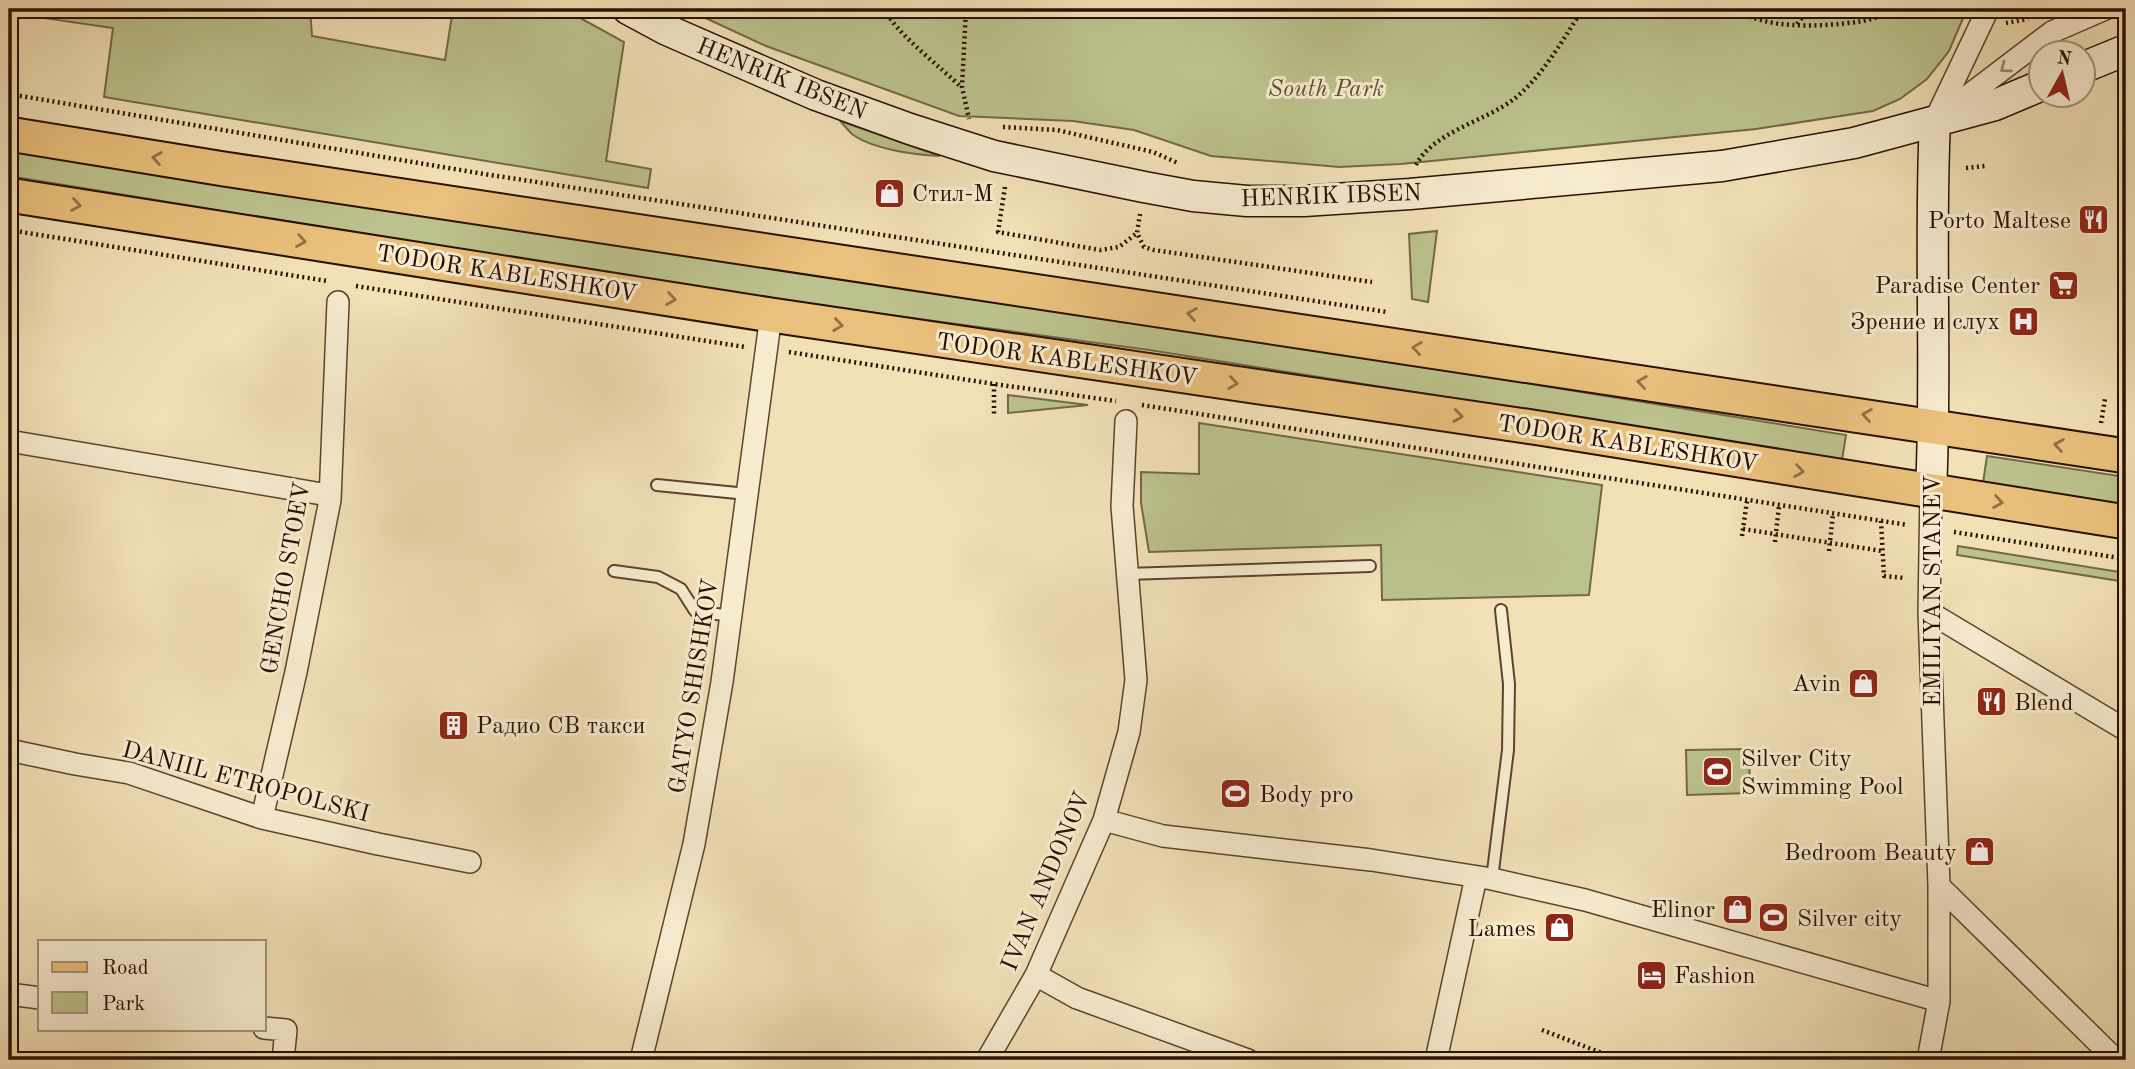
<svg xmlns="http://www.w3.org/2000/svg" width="2135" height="1069" font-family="'Old Standard TT',serif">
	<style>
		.green { fill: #bcc28d; stroke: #736848; stroke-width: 2 }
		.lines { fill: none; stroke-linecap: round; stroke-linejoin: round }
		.lane-casing { stroke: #5c432f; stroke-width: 14 }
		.street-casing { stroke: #5c432f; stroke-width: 24 }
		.secondary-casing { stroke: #2a0f02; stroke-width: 33 }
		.primary-casing { stroke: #2a0f02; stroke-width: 37 }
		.path { stroke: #2a0f02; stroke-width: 4.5; stroke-dasharray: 2 3.5; stroke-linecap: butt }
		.lane { stroke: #f7ebd0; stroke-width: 10 }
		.street { stroke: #f7ebd0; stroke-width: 21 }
		.secondary { stroke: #f7ebd0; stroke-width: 30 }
		.primary { stroke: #e9c07c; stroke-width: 33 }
		.oneway { stroke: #9b8873 }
		.oneway2 { stroke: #937045 }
		.labels { text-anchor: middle; stroke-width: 6; stroke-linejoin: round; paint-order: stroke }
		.street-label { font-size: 24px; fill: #2a0f02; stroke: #f7ebd0 }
		.park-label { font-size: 24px; font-style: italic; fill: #5d4e33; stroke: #f7ebd0 }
		.poi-label { font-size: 24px; fill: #2a0f02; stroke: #f7ebd0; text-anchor: start }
	</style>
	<rect width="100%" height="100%" fill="#f2e0b7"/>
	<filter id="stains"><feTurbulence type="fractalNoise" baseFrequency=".00286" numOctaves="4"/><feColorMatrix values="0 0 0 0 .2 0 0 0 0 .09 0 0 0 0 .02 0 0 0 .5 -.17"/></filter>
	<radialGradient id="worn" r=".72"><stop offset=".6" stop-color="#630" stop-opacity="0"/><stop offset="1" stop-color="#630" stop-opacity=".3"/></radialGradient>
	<path class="green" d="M9,9H310L312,36L445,60L453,9H564L624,42L606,161L651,169L648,188L104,97L113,28L9,13Z
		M686,9H1967L1949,51L1927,79L1900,99L1873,111L1756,129L1401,164L1339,167L1211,156L1134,130L1073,121L959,116L766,46Z
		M840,121L940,156C914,155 872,149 852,134C848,130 844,125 840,121Z
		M9,148L1176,326L1846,435L1842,460L1149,350L712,291L9,176Z
		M1437,231L1428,302L1412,299L1409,234Z
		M1008,395L1088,405L1008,413Z
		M1199,423L1602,485L1589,595L1382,600L1381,545L1149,552L1141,503V472L1199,474Z
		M1987,456L2126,477V506L1983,483Z
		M1958,546L2126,573V582L1957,555Z
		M1749,749L1750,793L1687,795L1686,750Z"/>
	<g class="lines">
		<defs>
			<path id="lane" d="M657,485L747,494
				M614,571L658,577L681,589L695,611L731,616
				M1127,574L1370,566
				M1492,879L1508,750L1509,684L1501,610"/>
			<path id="street" d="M1944,114L2052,32L2105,9
				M1937,116L1988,9
				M9,441L322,494L330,500
				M1929,612L2126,730
				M9,750L75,764L129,773L262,818L378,844L470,862
				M262,818L296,672L330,500L338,302
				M1104,820L1163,836L1371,860L1492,879L1585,900L1939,1001
				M1939,886L2116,1060
				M1036,975L1077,998L1248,1060
				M9,994L40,998
				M264,1028L286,1030L283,1060
				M641,1060L694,844L722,682L771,315
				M987,1060L1036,975L1104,820L1129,732L1136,680L1122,506L1126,421
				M1436,1060L1476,877
				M1928,1060L1939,1001V886L1929,612L1931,491"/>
			<path id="secondary" d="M628,9L667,30L816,95L910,129L994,156L1144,187L1193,196L1247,201H1304L1410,194L1722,166L1854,143L1995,105L2040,86
				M2082,68L2126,50
				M1931,491C1937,368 1929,244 1935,121"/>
			<path id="primary" d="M9,134L224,169L2126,456
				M9,195L771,315L1539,428L2126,522"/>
		</defs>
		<use href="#lane" class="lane-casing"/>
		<use href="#street" class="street-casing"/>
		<use href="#secondary" class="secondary-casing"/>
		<use href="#primary" class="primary-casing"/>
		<path class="path" d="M885,9C893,31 943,69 961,87
			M966,9L962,87L969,119
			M1723,9C1742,14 1762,22 1781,24C1807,27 1837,25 1863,21C1877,18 1891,12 1905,11C1924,9 1942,17 1960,15
			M2006,23L2028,19
			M1797,24L1809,9
			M9,94L484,174L1387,312
			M1003,127L1057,130L1153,152L1178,163
			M1416,165C1433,132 1486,121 1514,99C1543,76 1563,39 1583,9
			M1966,168L1985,166
			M1005,187L998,232L1100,250L1119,247L1137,233
			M1140,214L1137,233L1144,247L1154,250L1372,282
			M9,230L327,281
			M356,286L745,347
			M789,352L994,384L1116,401
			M994,384V414
			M1142,405L1908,525
			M2101,423L2105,399
			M1881,521L1884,576L1904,578
			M1743,529L1882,551
			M1954,532L2126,559
			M1742,536L1747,501
			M1775,542L1779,506
			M1829,551L1833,514
			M1542,1030L1620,1060"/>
		<use href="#lane" class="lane"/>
		<use href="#street" class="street"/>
		<use href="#secondary" class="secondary"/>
		<use href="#primary" class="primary"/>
	</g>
	<defs><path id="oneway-chevron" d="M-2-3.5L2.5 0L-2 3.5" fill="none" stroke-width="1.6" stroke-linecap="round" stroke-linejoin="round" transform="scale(1.75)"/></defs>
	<use class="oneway" href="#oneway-chevron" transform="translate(2005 68) rotate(143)"/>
	<g class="oneway2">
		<use href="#oneway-chevron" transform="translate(157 158) rotate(-171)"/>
		<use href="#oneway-chevron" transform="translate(76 205) rotate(9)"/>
		<use href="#oneway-chevron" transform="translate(301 241) rotate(9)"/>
		<use href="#oneway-chevron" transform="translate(671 299) rotate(9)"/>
		<use href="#oneway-chevron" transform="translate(1192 314) rotate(-171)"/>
		<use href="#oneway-chevron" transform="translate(838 325) rotate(8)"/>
		<use href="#oneway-chevron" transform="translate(1417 348) rotate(-172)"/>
		<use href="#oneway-chevron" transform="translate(1642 382) rotate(-172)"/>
		<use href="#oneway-chevron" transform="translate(1233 383) rotate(8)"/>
		<use href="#oneway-chevron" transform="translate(1867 415) rotate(-171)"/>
		<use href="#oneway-chevron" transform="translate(1458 416) rotate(8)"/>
		<use href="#oneway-chevron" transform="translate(2059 445) rotate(-171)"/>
		<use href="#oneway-chevron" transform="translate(1799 471) rotate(9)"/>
		<use href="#oneway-chevron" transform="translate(1998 502) rotate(9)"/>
	</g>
	<defs>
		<symbol id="shop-square" viewBox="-11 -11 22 22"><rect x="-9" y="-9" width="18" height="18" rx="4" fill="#8f2418" stroke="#f7ebd0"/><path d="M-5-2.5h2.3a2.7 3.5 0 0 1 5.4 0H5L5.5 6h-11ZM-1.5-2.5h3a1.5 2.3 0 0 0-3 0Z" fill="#fff"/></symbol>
		<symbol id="restaurant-square" viewBox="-11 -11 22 22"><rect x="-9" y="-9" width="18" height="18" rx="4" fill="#8f2418" stroke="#f7ebd0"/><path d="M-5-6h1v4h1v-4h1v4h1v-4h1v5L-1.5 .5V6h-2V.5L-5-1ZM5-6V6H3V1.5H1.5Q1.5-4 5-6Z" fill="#fff"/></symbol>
		<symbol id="supermarket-square" viewBox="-11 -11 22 22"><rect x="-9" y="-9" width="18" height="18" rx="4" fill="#8f2418" stroke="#f7ebd0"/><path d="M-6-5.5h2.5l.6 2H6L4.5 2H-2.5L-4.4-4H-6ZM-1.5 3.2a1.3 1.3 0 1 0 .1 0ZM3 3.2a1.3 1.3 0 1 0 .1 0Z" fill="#fff"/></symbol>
		<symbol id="hospital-square" viewBox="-11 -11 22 22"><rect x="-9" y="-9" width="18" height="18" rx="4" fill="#8f2418" stroke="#f7ebd0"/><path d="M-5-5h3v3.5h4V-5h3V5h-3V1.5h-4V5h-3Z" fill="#fff"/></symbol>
		<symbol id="building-square" viewBox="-11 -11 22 22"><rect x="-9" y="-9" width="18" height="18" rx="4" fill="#8f2418" stroke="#f7ebd0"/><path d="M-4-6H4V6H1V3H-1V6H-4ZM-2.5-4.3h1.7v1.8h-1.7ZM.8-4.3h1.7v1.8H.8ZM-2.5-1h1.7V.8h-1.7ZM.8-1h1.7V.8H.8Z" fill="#fff"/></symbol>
		<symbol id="stadium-square" viewBox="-11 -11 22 22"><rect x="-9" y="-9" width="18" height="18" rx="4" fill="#8f2418" stroke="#f7ebd0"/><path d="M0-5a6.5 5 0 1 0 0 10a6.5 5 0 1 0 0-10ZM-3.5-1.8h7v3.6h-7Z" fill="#fff"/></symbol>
		<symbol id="hotel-square" viewBox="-11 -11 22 22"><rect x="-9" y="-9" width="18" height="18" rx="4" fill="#8f2418" stroke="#f7ebd0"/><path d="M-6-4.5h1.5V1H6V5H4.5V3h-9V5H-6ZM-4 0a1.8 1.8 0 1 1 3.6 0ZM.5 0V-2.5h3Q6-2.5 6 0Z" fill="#fff"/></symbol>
	</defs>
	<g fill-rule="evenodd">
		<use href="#shop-square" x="872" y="176" width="35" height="35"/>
		<use href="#restaurant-square" x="2076" y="202" width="35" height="35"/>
		<use href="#supermarket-square" x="2046" y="268" width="35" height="35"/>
		<use href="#hospital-square" x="2006" y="304" width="35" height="35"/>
		<use href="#shop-square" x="1846" y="666" width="35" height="35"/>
		<use href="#restaurant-square" x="1974" y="684" width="35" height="35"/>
		<use href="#building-square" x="436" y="708" width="35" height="35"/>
		<use href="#stadium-square" x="1700" y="754" width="35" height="35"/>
		<use href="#stadium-square" x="1218" y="776" width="35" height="35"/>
		<use href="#shop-square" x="1962" y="834" width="35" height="35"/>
		<use href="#shop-square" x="1720" y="892" width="35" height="35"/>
		<use href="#stadium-square" x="1756" y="900" width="35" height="35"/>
		<use href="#shop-square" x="1542" y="910" width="35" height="35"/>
		<use href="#hotel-square" x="1634" y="958" width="35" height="35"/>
	</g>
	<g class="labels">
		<g class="street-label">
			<text transform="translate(782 78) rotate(22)" y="8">HENRIK IBSEN</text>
			<text transform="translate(1331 195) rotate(-2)" y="8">HENRIK IBSEN</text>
			<text transform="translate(507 273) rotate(9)" y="8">TODOR KABLESHKOV</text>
			<text transform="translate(1067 359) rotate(8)" y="8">TODOR KABLESHKOV</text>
			<text transform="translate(1628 443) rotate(9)" y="8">TODOR KABLESHKOV</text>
			<text transform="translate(285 578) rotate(-80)" y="8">GENCHO STOEV</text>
			<text transform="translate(1932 591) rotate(-90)" y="8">EMILIYAN STANEV</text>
			<text transform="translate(693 686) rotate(-81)" y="8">GATYO SHISHKOV</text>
			<text transform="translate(246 781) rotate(15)" y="8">DANIIL ETROPOLSKI</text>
			<text transform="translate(1045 881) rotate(-67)" y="8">IVAN ANDONOV</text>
		</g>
		<g class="park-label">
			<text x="1326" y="96">South Park</text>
		</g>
		<g class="poi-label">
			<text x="912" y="201">Стил-М</text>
			<text x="2071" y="228" text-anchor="end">Porto Maltese</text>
			<text x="2040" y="293" text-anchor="end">Paradise Center</text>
			<text x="2000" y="329" text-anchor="end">Зрение и слух</text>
			<text x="1841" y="691" text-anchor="end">Avin</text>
			<text x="2014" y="710">Blend</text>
			<text x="476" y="733">Радио СВ такси</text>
			<text x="1741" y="766">Silver City<tspan x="1741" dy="28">Swimming Pool</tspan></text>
			<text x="1259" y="802">Body pro</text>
			<text x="1957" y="860" text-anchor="end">Bedroom Beauty</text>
			<text x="1715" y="917" text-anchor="end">Elinor</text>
			<text x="1797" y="926">Silver city</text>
			<text x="1536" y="936" text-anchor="end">Lames</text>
			<text x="1674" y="983">Fashion</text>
		</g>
	</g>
	<rect width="2135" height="1069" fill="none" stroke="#f2e0b7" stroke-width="35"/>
	<rect x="10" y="10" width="2114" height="1048" fill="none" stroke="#2a0f02" stroke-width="3.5"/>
	<rect x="18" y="18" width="2100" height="1034" fill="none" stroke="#2a0f02" stroke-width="2"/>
	<rect x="38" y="940" width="228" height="91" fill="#f7ebd0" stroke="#a5937e" stroke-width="2"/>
	<rect x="52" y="962" width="35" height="10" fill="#e9c07c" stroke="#a5937e" stroke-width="2"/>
	<text x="102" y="974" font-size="21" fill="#2a0f02">Road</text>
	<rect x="52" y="992" width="35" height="21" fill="#bcc28d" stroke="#a5937e" stroke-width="2"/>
	<text x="102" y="1010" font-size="21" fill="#2a0f02">Park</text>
	<g transform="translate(2062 74) rotate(8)"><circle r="33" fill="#f7ebd0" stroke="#a5937e" stroke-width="2"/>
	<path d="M0-5L12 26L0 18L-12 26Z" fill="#8f2418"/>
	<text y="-10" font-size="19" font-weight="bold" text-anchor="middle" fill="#2a0f02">N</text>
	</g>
	<rect width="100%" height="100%" filter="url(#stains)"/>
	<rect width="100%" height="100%" fill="url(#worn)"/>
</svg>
